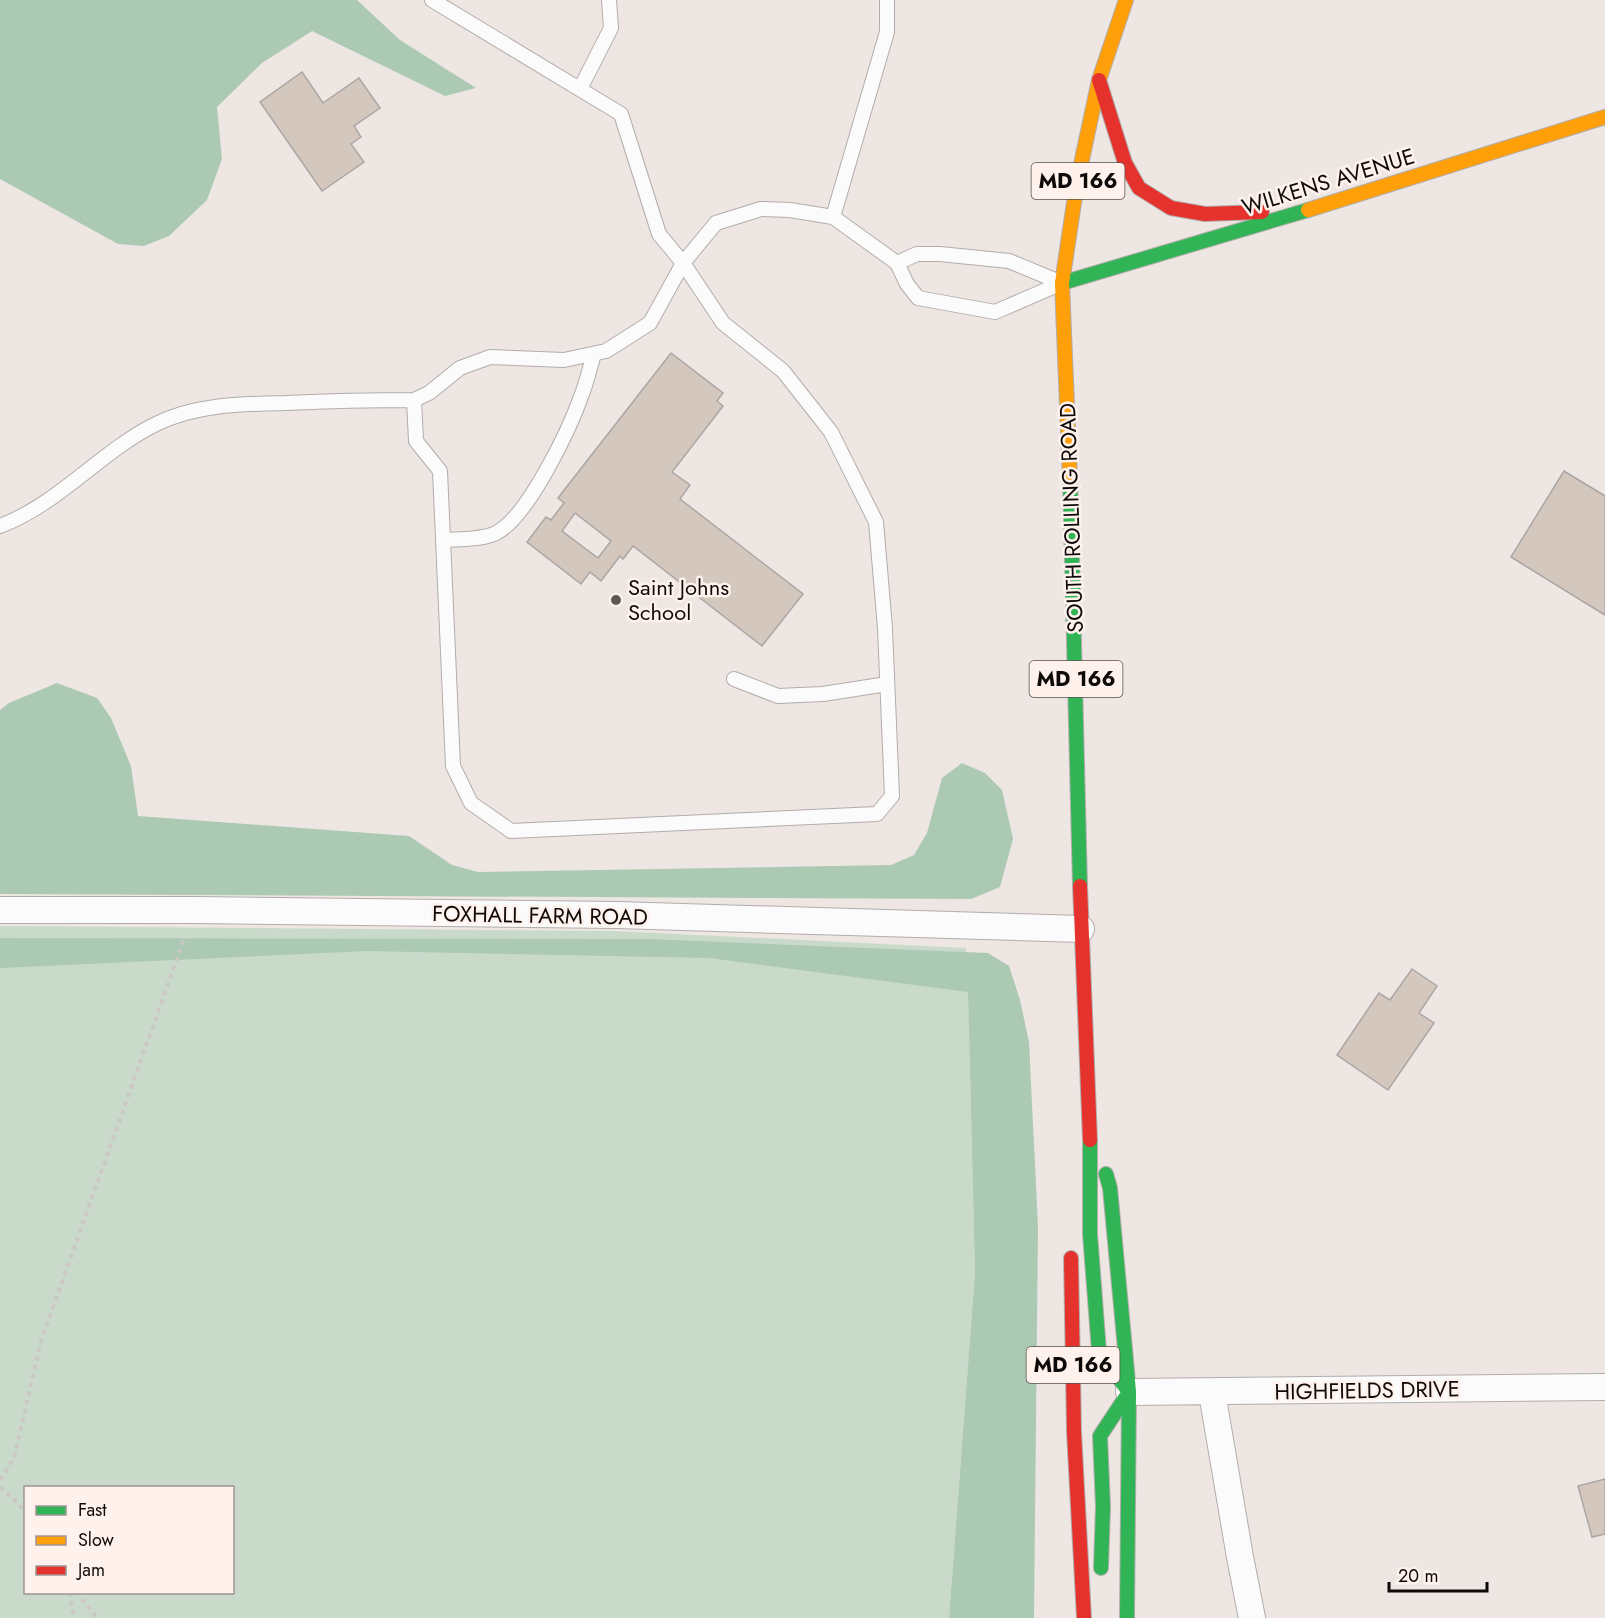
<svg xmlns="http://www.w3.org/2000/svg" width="1605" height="1618" font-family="Jost,sans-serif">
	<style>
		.green { fill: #c9dacb; fill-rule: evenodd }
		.forest { fill: #acc9b3 }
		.building { fill: #d4c8be; stroke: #aba6a3; stroke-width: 1.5; fill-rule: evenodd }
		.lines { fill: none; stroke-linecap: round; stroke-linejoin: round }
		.lane-casing { stroke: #b2adaa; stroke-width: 16 }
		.street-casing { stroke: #b2adaa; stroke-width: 28 }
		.fast-casing { stroke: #b2adaa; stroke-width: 16 }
		.slow-casing { stroke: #b2adaa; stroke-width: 16 }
		.jam-casing { stroke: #b2adaa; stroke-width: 16 }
		.path { stroke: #cac7c5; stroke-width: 4; stroke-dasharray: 4.5 4.5; stroke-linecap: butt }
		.lane { stroke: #fcfbfb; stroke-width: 14 }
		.street { stroke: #fcfbfb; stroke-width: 26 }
		.fast { stroke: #30b455; stroke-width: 14 }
		.slow { stroke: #ff9f0a; stroke-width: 14 }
		.jam { stroke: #e5322d; stroke-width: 14 }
		.poi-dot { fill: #5c5755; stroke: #fff2ed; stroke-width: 2 }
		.labels { text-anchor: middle; stroke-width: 5; stroke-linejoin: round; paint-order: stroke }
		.shield { fill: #fff2ed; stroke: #56504d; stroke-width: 1.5 }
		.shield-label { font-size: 21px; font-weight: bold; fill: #0e0a09 }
		.street-label { font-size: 22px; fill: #0e0a09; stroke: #fff2ed }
		.poi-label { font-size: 22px; fill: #0e0a09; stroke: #fff2ed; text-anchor: start }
	</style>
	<rect width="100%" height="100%" fill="#ede6e3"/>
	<path class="green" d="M0,926L615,931L966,948L964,991L968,992L975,1272L949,1618H0ZM26,1488H232V1592H26Z"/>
	<path class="forest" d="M0,0H357L400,40L476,88L445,96L312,31L262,63L217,107L222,159L207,200L169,236L144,246L118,244L0,179Z
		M57,683L97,698L111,718L131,766L138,816L409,836L452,865L478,872L891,865L914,855L927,833L942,778L962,763L985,773L1002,790L1013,839L1000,887L971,899L0,894V710L9,703Z
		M0,938L649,939L988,953L1009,966L1020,1000L1029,1042L1038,1226L1034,1618H949L975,1272L968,992L709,958L367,951L0,968Z"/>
	<path class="building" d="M302,72L323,103L359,78L380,108L354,126L361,137L351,144L364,162L322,191L260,102Z
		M671,353L723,393L717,401L723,406L672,472L690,485L680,499L803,594L762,646L633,546L623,559L620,556L601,581L590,572L581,584L527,542L546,517L551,520L564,503L558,498ZM575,513L611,541L598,558L562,531Z
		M1564,471L1605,496V615L1511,557Z
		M1412,969L1437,986L1419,1013L1434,1023L1388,1090L1337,1055L1379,993L1390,1000Z
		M1605,1479V1534L1592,1537L1578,1486Z"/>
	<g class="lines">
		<defs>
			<path id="lane" d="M580,89L611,28L609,0
				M833,217L887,32V0
				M897,263L917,254H940L1009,261L1062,283
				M414,400L416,441L440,471L453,766L471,803L511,831L877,814L892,796L885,628L876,522L831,432L783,371L723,323L683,263L659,234L621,114L432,0
				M0,526C59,504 101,451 156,424C197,404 242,404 286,403C328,401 371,400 414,400L429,393L460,368L490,357L564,360L606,351L650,323L683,263L716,223L761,209L790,210L833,217L897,263L907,284L918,298L995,312L1062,283
				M443,540C459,539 478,540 494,534C527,520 570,428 582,394C587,381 590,367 594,354
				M734,679L778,696L823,694L887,684"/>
			<path id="street" d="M0,910H194L617,915L1081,929
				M1129,1392L1605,1387
				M1212,1393L1240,1557L1252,1618"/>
			<path id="fast" d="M1062,283L1308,210
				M1070,479L1080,886
				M1090,1140V1234L1099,1351L1129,1392
				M1106,1174L1110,1188L1129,1392L1127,1618
				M1101,1568L1103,1506L1100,1436L1129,1392"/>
			<path id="slow" d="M1308,210L1605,117
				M1070,479L1062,283L1077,183L1099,80L1126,0"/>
			<path id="jam" d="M1099,80L1125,163L1139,188L1171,208L1205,214L1262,212
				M1080,886L1090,1140
				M1071,1258L1074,1432L1084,1618"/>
		</defs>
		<use href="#lane" class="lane-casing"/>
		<use href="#street" class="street-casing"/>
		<use href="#fast" class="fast-casing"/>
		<use href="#slow" class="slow-casing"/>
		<use href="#jam" class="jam-casing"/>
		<path class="path" d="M0,1480L14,1458L41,1341L184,939
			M0,1487L19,1504L26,1514
			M70,1592L74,1618
			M76,1592L97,1618"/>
		<use href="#lane" class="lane"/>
		<use href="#street" class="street"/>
		<use href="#fast" class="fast"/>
		<use href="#slow" class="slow"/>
		<use href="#jam" class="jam"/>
	</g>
	<circle class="poi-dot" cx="616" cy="600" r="6"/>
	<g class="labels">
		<g class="shield">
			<rect x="1031.5" y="163" width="93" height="36" rx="4.5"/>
			<rect x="1029.5" y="661" width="93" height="36" rx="4.5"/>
			<rect x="1026.5" y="1347" width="93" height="36" rx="4.5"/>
		</g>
		<g class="shield-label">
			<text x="1078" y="188">MD 166</text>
			<text x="1076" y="686">MD 166</text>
			<text x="1073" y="1372">MD 166</text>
		</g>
		<g class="street-label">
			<text transform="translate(1328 181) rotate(-17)" y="8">WILKENS AVENUE</text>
			<text transform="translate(1071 518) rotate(-92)" y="8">SOUTH ROLLING ROAD</text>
			<text transform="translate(540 915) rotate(1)" y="8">FOXHALL FARM ROAD</text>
			<text transform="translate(1367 1390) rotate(-1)" y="8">HIGHFIELDS DRIVE</text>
		</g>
		<g class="poi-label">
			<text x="628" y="595">Saint Johns<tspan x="628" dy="25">School</tspan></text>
		</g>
	</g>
	<rect x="24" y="1486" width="210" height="108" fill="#fff2ed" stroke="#9f9592" stroke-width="1.5"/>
	<rect x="36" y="1506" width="30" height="9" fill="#30b455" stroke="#9f9592" stroke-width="1.5"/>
	<text x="78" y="1516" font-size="18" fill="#0e0a09">Fast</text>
	<rect x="36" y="1536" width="30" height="9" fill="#ff9f0a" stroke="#9f9592" stroke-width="1.5"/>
	<text x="78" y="1546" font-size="18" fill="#0e0a09">Slow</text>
	<rect x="36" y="1566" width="30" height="9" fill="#e5322d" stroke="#9f9592" stroke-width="1.5"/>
	<text x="78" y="1576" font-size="18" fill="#0e0a09">Jam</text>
	<path d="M1389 1582v9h98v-9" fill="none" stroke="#0e0a09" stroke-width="3"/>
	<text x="1398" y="1582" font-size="18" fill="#0e0a09" stroke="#fff2ed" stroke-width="4.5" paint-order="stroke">20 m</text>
</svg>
